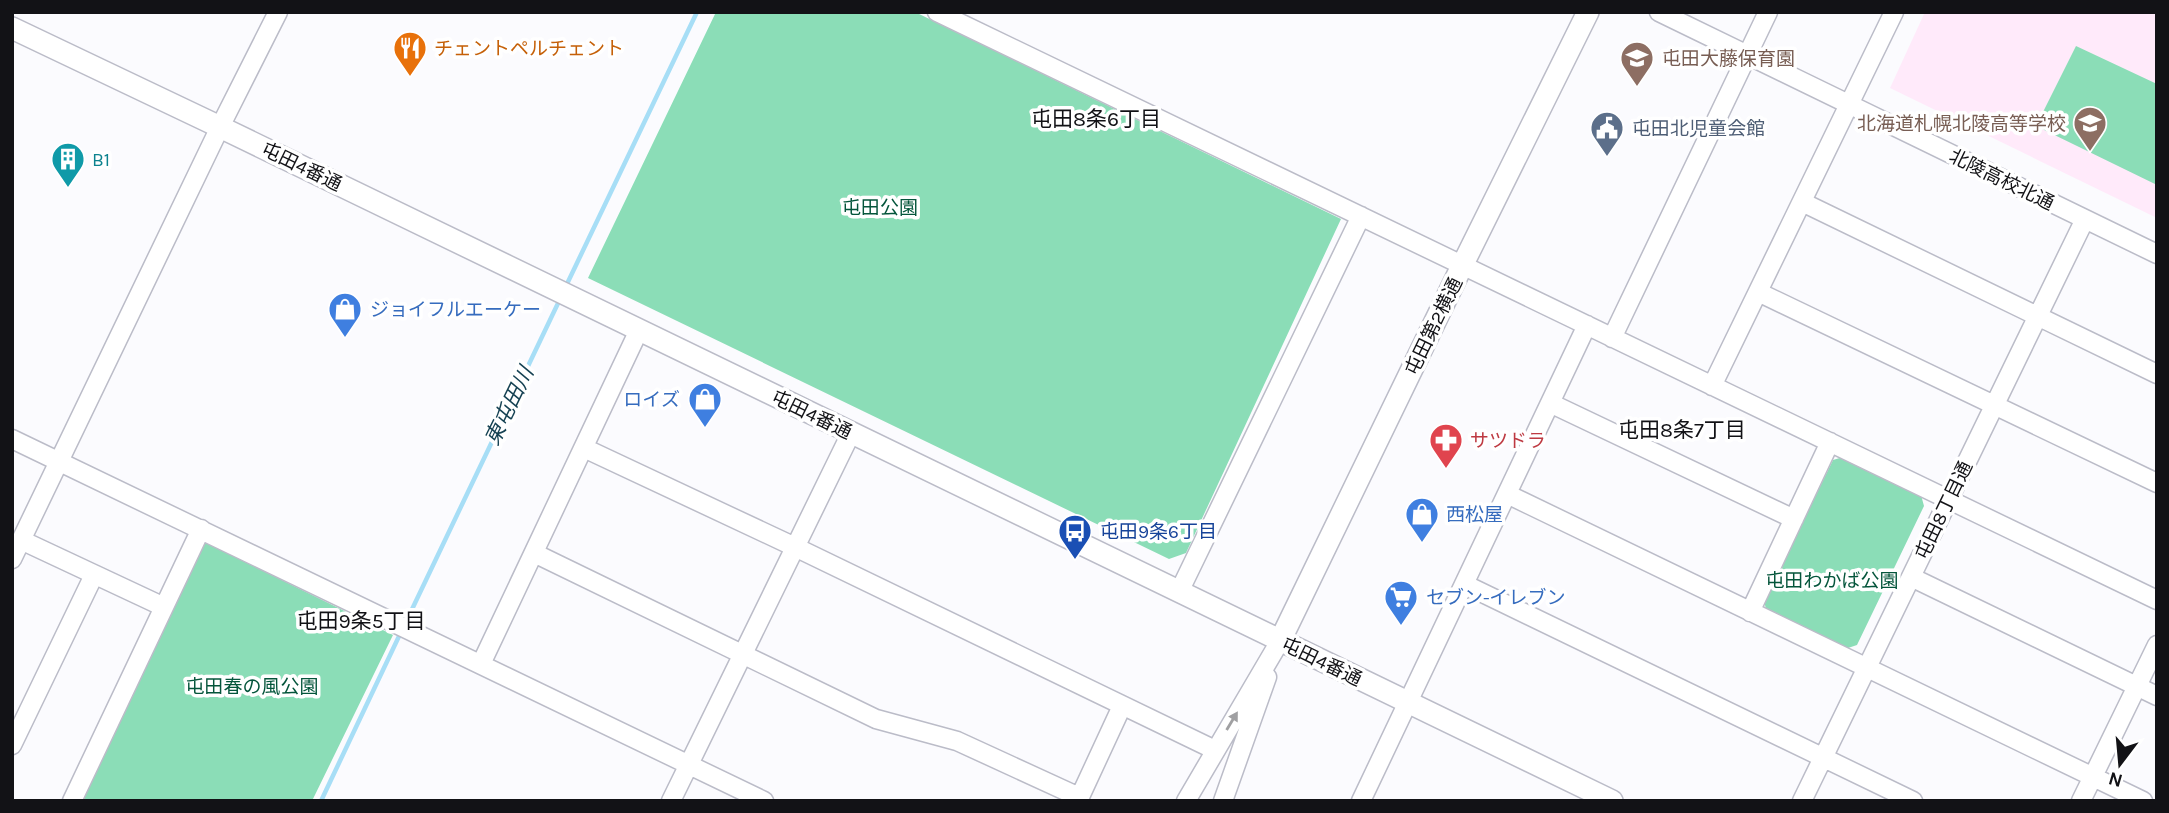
<svg xmlns="http://www.w3.org/2000/svg" width="2169" height="813" font-family="Karla,'Noto Sans JP',sans-serif">
	<style>
		.education { fill: #ffeafa }
		.green { fill: #8bddb7 }
		.lines { fill: none; stroke-linecap: round; stroke-linejoin: round }
		.stream { stroke: #a7def6; stroke-width: 4.5 }
		.minor-casing { stroke: #bbbcc8; stroke-width: 21 }
		.tertiary-casing { stroke: #bbbcc8; stroke-width: 24 }
		.minor { stroke: #fff; stroke-width: 18 }
		.tertiary { stroke: #fff; stroke-width: 21 }
		.oneway { fill: #a0a0a2 }
		.labels { text-anchor: middle; stroke-width: 7; stroke-linejoin: round; paint-order: stroke }
		.food-label { font-size: 19px; fill: #c56008; stroke: #fff; text-anchor: start }
		.education-label { font-size: 19px; fill: #785e54; stroke: #fff; text-anchor: start }
		.service-label { font-size: 19px; fill: #4e5e75; stroke: #fff; text-anchor: start }
		.culture-label { font-size: 19px; fill: #0d838f; stroke: #fff; text-anchor: start }
		.street-label { font-size: 19px; fill: #121216; stroke: #fff }
		.park-label { font-size: 19px; fill: #04553b; stroke: #fff }
		.shop-label { font-size: 19px; fill: #366cbe; stroke: #fff; text-anchor: start }
		.health-label { font-size: 19px; fill: #be3a42; stroke: #fff; text-anchor: start }
		.transit-label { font-size: 19px; fill: #164399; stroke: #fff; text-anchor: start }
		.neighbourhood-label { font-size: 21px; fill: #121216; stroke: #fff }
		.water-label { font-size: 21px; font-style: italic; fill: #164253; stroke: #fff }
	</style>
	<rect width="100%" height="100%" fill="#fbfbfe"/>
	<path class="education" d="M1925,12H2157V218L1890,88Z"/>
	<path class="green" d="M716,12H915L1341,219L1186,553L1169,559L588,278Z
		M2076,46L2157,84V185L2036,126Z
		M1843,457L1921,495L1924,506L1857,645L1848,648L1766,609L1764,601L1833,460Z
		M205,542L393,635L312,801H82Z"/>
	<g class="lines">
		<path class="stream" d="M566,286L697,12
			M405,624L561,297
			M321,801L401,632"/>
		<defs>
			<path id="minor" d="M937,12L2157,600
				M1659,12L2157,254
				M1802,202L2157,374
				M1758,292L2157,483
				M1612,338L1768,12
				M1712,386L1894,12
				M1550,403L1794,519
				M12,439L764,801
				M584,448L795,547L1215,750
				M1507,494L2143,801
				M21,540L164,607
				M534,553L876,719L957,741L1079,797
				M12,559L220,127L278,12
				M1911,577L2157,696
				M1464,584L1913,801
				M1179,592L1361,216
				M1750,612L1830,442
				M481,664L639,330
				M12,745L94,575
				M72,801L201,529
				M671,801L851,433
				M1078,801L1122,706
				M1186,801L1280,641
				M1223,801L1267,677
				M1361,801L1587,325
				M1802,801L2085,219
				M2081,801L2157,645"/>
			<path id="tertiary" d="M12,28L220,127L1612,801
				M1280,641L1462,266L1588,12"/>
		</defs>
		<use href="#minor" class="minor-casing"/>
		<use href="#tertiary" class="tertiary-casing"/>
		<use href="#minor" class="minor"/>
		<use href="#tertiary" class="tertiary"/>
	</g>
	<defs><path id="oneway-solid" d="M-6-.8H1V-3.2L6.5 0L1 3.2V.8H-6Z" transform="scale(1.75)"/></defs>
	<use class="oneway" href="#oneway-solid" transform="translate(1232 721) rotate(-59)"/>
	<defs>
		<symbol id="restaurant-pin" viewBox="-11 -11 22 30"><path d="M0 17L-7.5 6A9.5 9.5 0 1 1 7.5 6Z" fill="#e8710a" stroke="#fff"/><path d="M-5-6h1v4h1v-4h1v4h1v-4h1v5L-1.5 .5V6h-2V.5L-5-1ZM5-6V6H3V1.5H1.5Q1.5-4 5-6Z" fill="#fff"/></symbol>
		<symbol id="school-pin" viewBox="-11 -11 22 30"><path d="M0 17L-7.5 6A9.5 9.5 0 1 1 7.5 6Z" fill="#8d6e63" stroke="#fff"/><path d="M0-5L7-2L0 1L-7-2ZM-4 1L0 2.5L4 1V4Q0 6-4 4Z" fill="#fff"/></symbol>
		<symbol id="civic-pin" viewBox="-11 -11 22 30"><path d="M0 17L-7.5 6A9.5 9.5 0 1 1 7.5 6Z" fill="#5c6f8a" stroke="#fff"/><path d="M-.6-6.5H3V-4.5H.6V-3L4-1V1h2V6H-6V1h2V-1L-.6-3ZM-1.2 2.5V6h2.4V2.5Z" fill="#fff"/></symbol>
		<symbol id="building-pin" viewBox="-11 -11 22 30"><path d="M0 17L-7.5 6A9.5 9.5 0 1 1 7.5 6Z" fill="#0f9aa8" stroke="#fff"/><path d="M-4-6H4V6H1V3H-1V6H-4ZM-2.5-4.3h1.7v1.8h-1.7ZM.8-4.3h1.7v1.8H.8ZM-2.5-1h1.7V.8h-1.7ZM.8-1h1.7V.8H.8Z" fill="#fff"/></symbol>
		<symbol id="shop-pin" viewBox="-11 -11 22 30"><path d="M0 17L-7.5 6A9.5 9.5 0 1 1 7.5 6Z" fill="#3f7fe0" stroke="#fff"/><path d="M-5-2.5h2.3a2.7 3.5 0 0 1 5.4 0H5L5.5 6h-11ZM-1.5-2.5h3a1.5 2.3 0 0 0-3 0Z" fill="#fff"/></symbol>
		<symbol id="pharmacy-pin" viewBox="-11 -11 22 30"><path d="M0 17L-7.5 6A9.5 9.5 0 1 1 7.5 6Z" fill="#e0444e" stroke="#fff"/><path d="M-2-6h4v4h4v4h-4v4h-4v-4h-4v-4h4Z" fill="#fff"/></symbol>
		<symbol id="bus-pin" viewBox="-11 -11 22 30"><path d="M0 17L-7.5 6A9.5 9.5 0 1 1 7.5 6Z" fill="#1a4fb4" stroke="#fff"/><path d="M-5-6H5V4H4V6H2V4H-2V6H-4V4H-5ZM-3.5-4V0h7V-4ZM-3.5 1.2v1.5H-2V1.2ZM2 1.2v1.5H3.5V1.2Z" fill="#fff"/></symbol>
		<symbol id="supermarket-pin" viewBox="-11 -11 22 30"><path d="M0 17L-7.5 6A9.5 9.5 0 1 1 7.5 6Z" fill="#3f7fe0" stroke="#fff"/><path d="M-6-5.5h2.5l.6 2H6L4.5 2H-2.5L-4.4-4H-6ZM-1.5 3.2a1.3 1.3 0 1 0 .1 0ZM3 3.2a1.3 1.3 0 1 0 .1 0Z" fill="#fff"/></symbol>
	</defs>
	<g fill-rule="evenodd">
		<use href="#restaurant-pin" x="391" y="29" width="38" height="52"/>
		<use href="#school-pin" x="1618" y="39" width="38" height="52"/>
		<use href="#school-pin" x="2071" y="104" width="38" height="52"/>
		<use href="#civic-pin" x="1588" y="109" width="38" height="52"/>
		<use href="#building-pin" x="49" y="140" width="38" height="52"/>
		<use href="#shop-pin" x="326" y="290" width="38" height="52"/>
		<use href="#shop-pin" x="686" y="380" width="38" height="52"/>
		<use href="#pharmacy-pin" x="1427" y="421" width="38" height="52"/>
		<use href="#shop-pin" x="1403" y="495" width="38" height="52"/>
		<use href="#bus-pin" x="1056" y="512" width="38" height="52"/>
		<use href="#supermarket-pin" x="1382" y="578" width="38" height="52"/>
	</g>
	<g class="labels">
		<g class="food-label">
			<text x="434" y="55">チェントペルチェント</text>
		</g>
		<g class="education-label">
			<text x="1662" y="65">屯田大藤保育園</text>
			<text x="2066" y="130" text-anchor="end">北海道札幌北陵高等学校</text>
		</g>
		<g class="service-label">
			<text x="1632" y="135">屯田北児童会館</text>
		</g>
		<g class="culture-label">
			<text x="92" y="166">B1</text>
		</g>
		<g class="street-label">
			<text transform="translate(302 166) rotate(26)" y="7">屯田4番通</text>
			<text transform="translate(2002 179) rotate(26)" y="7">北陵高校北通</text>
			<text transform="translate(1433 326) rotate(-64)" y="7">屯田第2横通</text>
			<text transform="translate(812 414) rotate(26)" y="7">屯田4番通</text>
			<text transform="translate(1943 510) rotate(-64)" y="7">屯田8丁目通</text>
			<text transform="translate(1322 661) rotate(26)" y="7">屯田4番通</text>
		</g>
		<g class="park-label">
			<text x="880" y="214">屯田公園</text>
			<text x="1832" y="587">屯田わかば公園</text>
			<text x="252" y="693">屯田春の風公園</text>
		</g>
		<g class="shop-label">
			<text x="370" y="316">ジョイフルエーケー</text>
			<text x="680" y="406" text-anchor="end">ロイズ</text>
			<text x="1446" y="521">西松屋</text>
			<text x="1426" y="604">セブン-イレブン</text>
		</g>
		<g class="health-label">
			<text x="1470" y="447">サツドラ</text>
		</g>
		<g class="transit-label">
			<text x="1100" y="538">屯田9条6丁目</text>
		</g>
		<g class="neighbourhood-label">
			<text x="1096" y="126">屯田8条6丁目</text>
			<text x="1682" y="437">屯田8条7丁目</text>
			<text x="361" y="628">屯田9条5丁目</text>
		</g>
		<g class="water-label">
			<text transform="translate(509 406) rotate(-64)" y="7">東屯田川</text>
		</g>
	</g>
	<rect width="2169" height="813" fill="none" stroke="#121216" stroke-width="28"/>
	<g transform="translate(2120 764) rotate(196)" stroke="#ffffff" stroke-width="5" paint-order="stroke">
	<path d="M0-5L12 26L0 18L-12 26Z" fill="#121216"/>
	<text y="-10" font-size="19" font-weight="bold" text-anchor="middle" fill="#121216">N</text>
	</g>
</svg>
